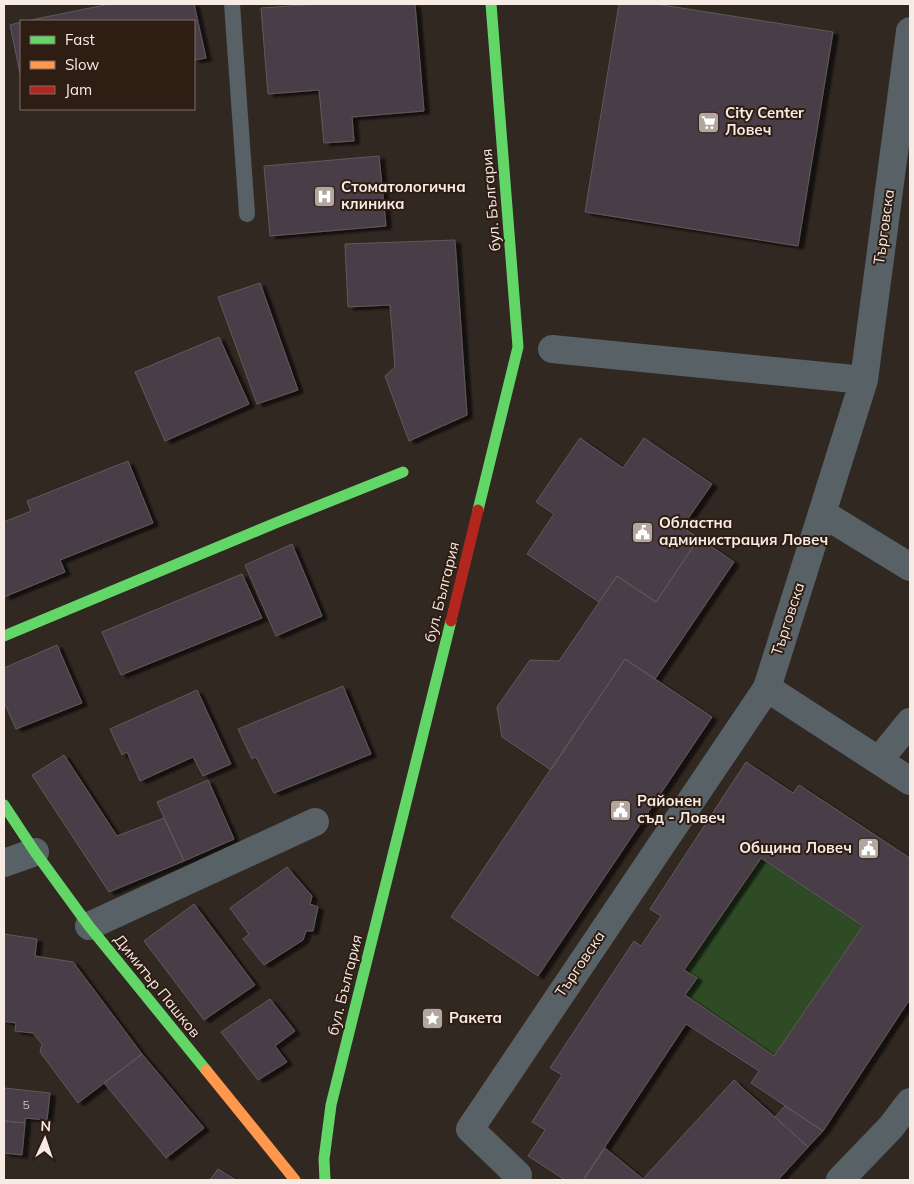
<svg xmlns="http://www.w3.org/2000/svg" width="914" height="1184" font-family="Mulish,sans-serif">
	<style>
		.green { fill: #2f4b26 }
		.building { fill: #493c47; stroke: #605a5a; fill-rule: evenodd; filter: url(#shadow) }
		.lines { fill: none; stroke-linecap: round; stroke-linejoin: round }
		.lane { stroke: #576166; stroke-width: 16 }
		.street { stroke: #576166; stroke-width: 28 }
		.fast { stroke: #63d668; stroke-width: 11 }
		.slow { stroke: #ff974d; stroke-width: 11 }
		.jam { stroke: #b3261e; stroke-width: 11 }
		.labels { text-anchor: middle; stroke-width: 4; stroke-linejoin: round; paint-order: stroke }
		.number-label { font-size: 12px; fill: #ccbfbd }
		.poi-label { font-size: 15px; font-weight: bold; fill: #f7ebe4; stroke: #2e1d13; text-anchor: start }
		.street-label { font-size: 15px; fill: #f7ebe4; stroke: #2e1d13 }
	</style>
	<defs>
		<filter id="shadow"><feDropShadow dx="5.5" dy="3" stdDeviation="1" flood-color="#0009"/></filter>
	</defs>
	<rect width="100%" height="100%" fill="#322822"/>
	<path class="green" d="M761,858L863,926L774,1056L685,995L684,970Z"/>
	<path class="building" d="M110,4H194L206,58L194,60V21H26Z
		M317,4H415L424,111L352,117L354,141L324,143L319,90L268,94L261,8Z
		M619,4H656L833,32L798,246L585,212Z
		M21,22V78L10,25Z
		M379,156L386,226L270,236L264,166Z
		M455,240L467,415L409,441L385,376L395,367L390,305L348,307L345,244Z
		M260,283L298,390L257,404L218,297Z
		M219,337L249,404L165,441L135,372Z
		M580,438L623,468L644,438L712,484L682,527L699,538L656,602L617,576L599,602L527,554L554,514L536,502Z
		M128,461L153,523L60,560L65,572L4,597V522L31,511L27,501Z
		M699,538L734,562L655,679L625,659L551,770L502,737L497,707L530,660L559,661L617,576L656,602Z
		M292,544L322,616L276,636L245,565Z
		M242,574L262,618L121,675L102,632Z
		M57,645L82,703L16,729L4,702V668Z
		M625,659L712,717L538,976L451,917Z
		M343,686L371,754L274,793L256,757L252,759L238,729Z
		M197,690L231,764L203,776L193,757L140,781L127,752L122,755L110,729Z
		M64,755L117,836L164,818L184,861L109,892L32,775Z
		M746,762L793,793L799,785L910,858V999L823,1131L751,1083L759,1071L686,1024L583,1180H565L528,1156L545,1130L532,1122L562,1075L550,1068L634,941L641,946L661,916L650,909ZM761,858L863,926L774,1056L685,995L697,978L684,970Z
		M208,780L234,839L184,861L157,802Z
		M287,867L312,896L310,904L318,907L313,931H306L303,940L264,965L243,939L249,934L230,908Z
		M194,904L255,985L204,1020L144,941Z
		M4,934L37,939L35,956L73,962L142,1054L78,1103L40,1052L42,1044L33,1033L15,1031L16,1023L4,1021Z
		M270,999L295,1031L275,1046L287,1062L258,1080L221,1032Z
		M142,1054L204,1128L166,1158L104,1083Z
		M734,1080L808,1147L778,1180H642Z
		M4,1088L50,1093L47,1120L25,1118V1123L4,1121Z
		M785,1106L823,1131L808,1147L775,1117Z
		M4,1121L25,1123L22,1155L4,1153Z
		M605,1148L643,1179L642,1180H587L585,1178Z
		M218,1169L236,1180H210Z"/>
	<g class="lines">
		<path class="lane" d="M232,4L247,214"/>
		<path class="street" d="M552,349L864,380
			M822,513L910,567
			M767,688L910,781
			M879,760L910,722
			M4,863L35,852
			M89,926L315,822
			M518,1175L470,1129L767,688L864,380L910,31
			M840,1180L891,1127L910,1102"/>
		<path class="fast" d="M478,510L518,347L491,4
			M4,636L278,522L403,472
			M4,805L35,852L89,926L206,1070
			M325,1180L324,1159L331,1105L451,621"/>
		<path class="slow" d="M206,1070L295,1180"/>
		<path class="jam" d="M451,621L478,510"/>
	</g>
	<defs>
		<symbol id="supermarket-square" viewBox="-11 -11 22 22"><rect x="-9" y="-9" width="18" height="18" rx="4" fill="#b2a7a0" stroke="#2e1d13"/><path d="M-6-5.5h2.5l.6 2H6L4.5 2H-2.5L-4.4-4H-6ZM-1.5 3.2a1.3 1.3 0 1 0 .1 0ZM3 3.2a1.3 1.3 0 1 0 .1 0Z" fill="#fff"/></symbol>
		<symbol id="hospital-square" viewBox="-11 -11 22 22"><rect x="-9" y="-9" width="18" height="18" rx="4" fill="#b2a7a0" stroke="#2e1d13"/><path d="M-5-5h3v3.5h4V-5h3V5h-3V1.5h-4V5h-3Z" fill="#fff"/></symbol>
		<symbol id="civic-square" viewBox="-11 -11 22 22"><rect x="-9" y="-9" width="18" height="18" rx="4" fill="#b2a7a0" stroke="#2e1d13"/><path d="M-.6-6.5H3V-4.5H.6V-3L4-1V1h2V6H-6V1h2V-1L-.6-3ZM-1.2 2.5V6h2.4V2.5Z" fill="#fff"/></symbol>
		<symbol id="sight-square" viewBox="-11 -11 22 22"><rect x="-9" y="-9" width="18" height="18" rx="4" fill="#b2a7a0" stroke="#2e1d13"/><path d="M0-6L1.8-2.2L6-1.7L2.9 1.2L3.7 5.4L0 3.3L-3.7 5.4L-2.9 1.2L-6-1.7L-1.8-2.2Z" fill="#fff"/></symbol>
	</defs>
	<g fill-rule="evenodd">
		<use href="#supermarket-square" x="696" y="110" width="25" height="25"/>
		<use href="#hospital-square" x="312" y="184" width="25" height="25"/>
		<use href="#civic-square" x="630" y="520" width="25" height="25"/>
		<use href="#civic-square" x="608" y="798" width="25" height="25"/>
		<use href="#civic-square" x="856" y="836" width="25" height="25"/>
		<use href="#sight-square" x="420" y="1006" width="25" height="25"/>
	</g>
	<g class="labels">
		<g class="number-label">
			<text x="26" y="1109">5</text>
		</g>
		<g class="poi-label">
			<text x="725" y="118">City Center<tspan x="725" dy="17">Ловеч</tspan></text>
			<text x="341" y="192">Стоматологична<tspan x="341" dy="17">клиника</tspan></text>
			<text x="659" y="528">Областна<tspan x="659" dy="17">администрация Ловеч</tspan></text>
			<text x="637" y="806">Районен<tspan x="637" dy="17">съд - Ловеч</tspan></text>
			<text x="852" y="853" text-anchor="end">Община Ловеч</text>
			<text x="449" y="1023">Ракета</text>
		</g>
		<g class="street-label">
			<text transform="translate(491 200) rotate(-95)" y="5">бул. България</text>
			<text transform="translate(884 227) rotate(-82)" y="5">Търговска</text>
			<text transform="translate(442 592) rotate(-76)" y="5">бул. България</text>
			<text transform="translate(788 619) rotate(-72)" y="5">Търговска</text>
			<text transform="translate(580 964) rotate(-56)" y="5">Търговска</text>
			<text transform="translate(345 985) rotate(-76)" y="5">бул. България</text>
			<text transform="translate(157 986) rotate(51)" y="5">Димитър Пашков</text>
		</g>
	</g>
	<rect width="914" height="1184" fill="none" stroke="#f7ebe4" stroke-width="10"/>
	<rect x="20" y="20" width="175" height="90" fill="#2e1d13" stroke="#7e6f67"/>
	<rect x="30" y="36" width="25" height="8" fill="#63d668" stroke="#7e6f67"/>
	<text x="65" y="45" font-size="15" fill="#f7ebe4">Fast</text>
	<rect x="30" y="61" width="25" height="8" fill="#ff974d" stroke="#7e6f67"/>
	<text x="65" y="70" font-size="15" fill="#f7ebe4">Slow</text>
	<rect x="30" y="86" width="25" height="8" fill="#b3261e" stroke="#7e6f67"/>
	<text x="65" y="95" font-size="15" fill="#f7ebe4">Jam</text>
	<g transform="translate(45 1139) rotate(3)" stroke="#2e1d13" stroke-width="4" paint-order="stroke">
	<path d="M0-4L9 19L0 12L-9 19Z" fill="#f7ebe4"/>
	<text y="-8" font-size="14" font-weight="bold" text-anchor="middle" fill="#f7ebe4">N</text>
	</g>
</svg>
